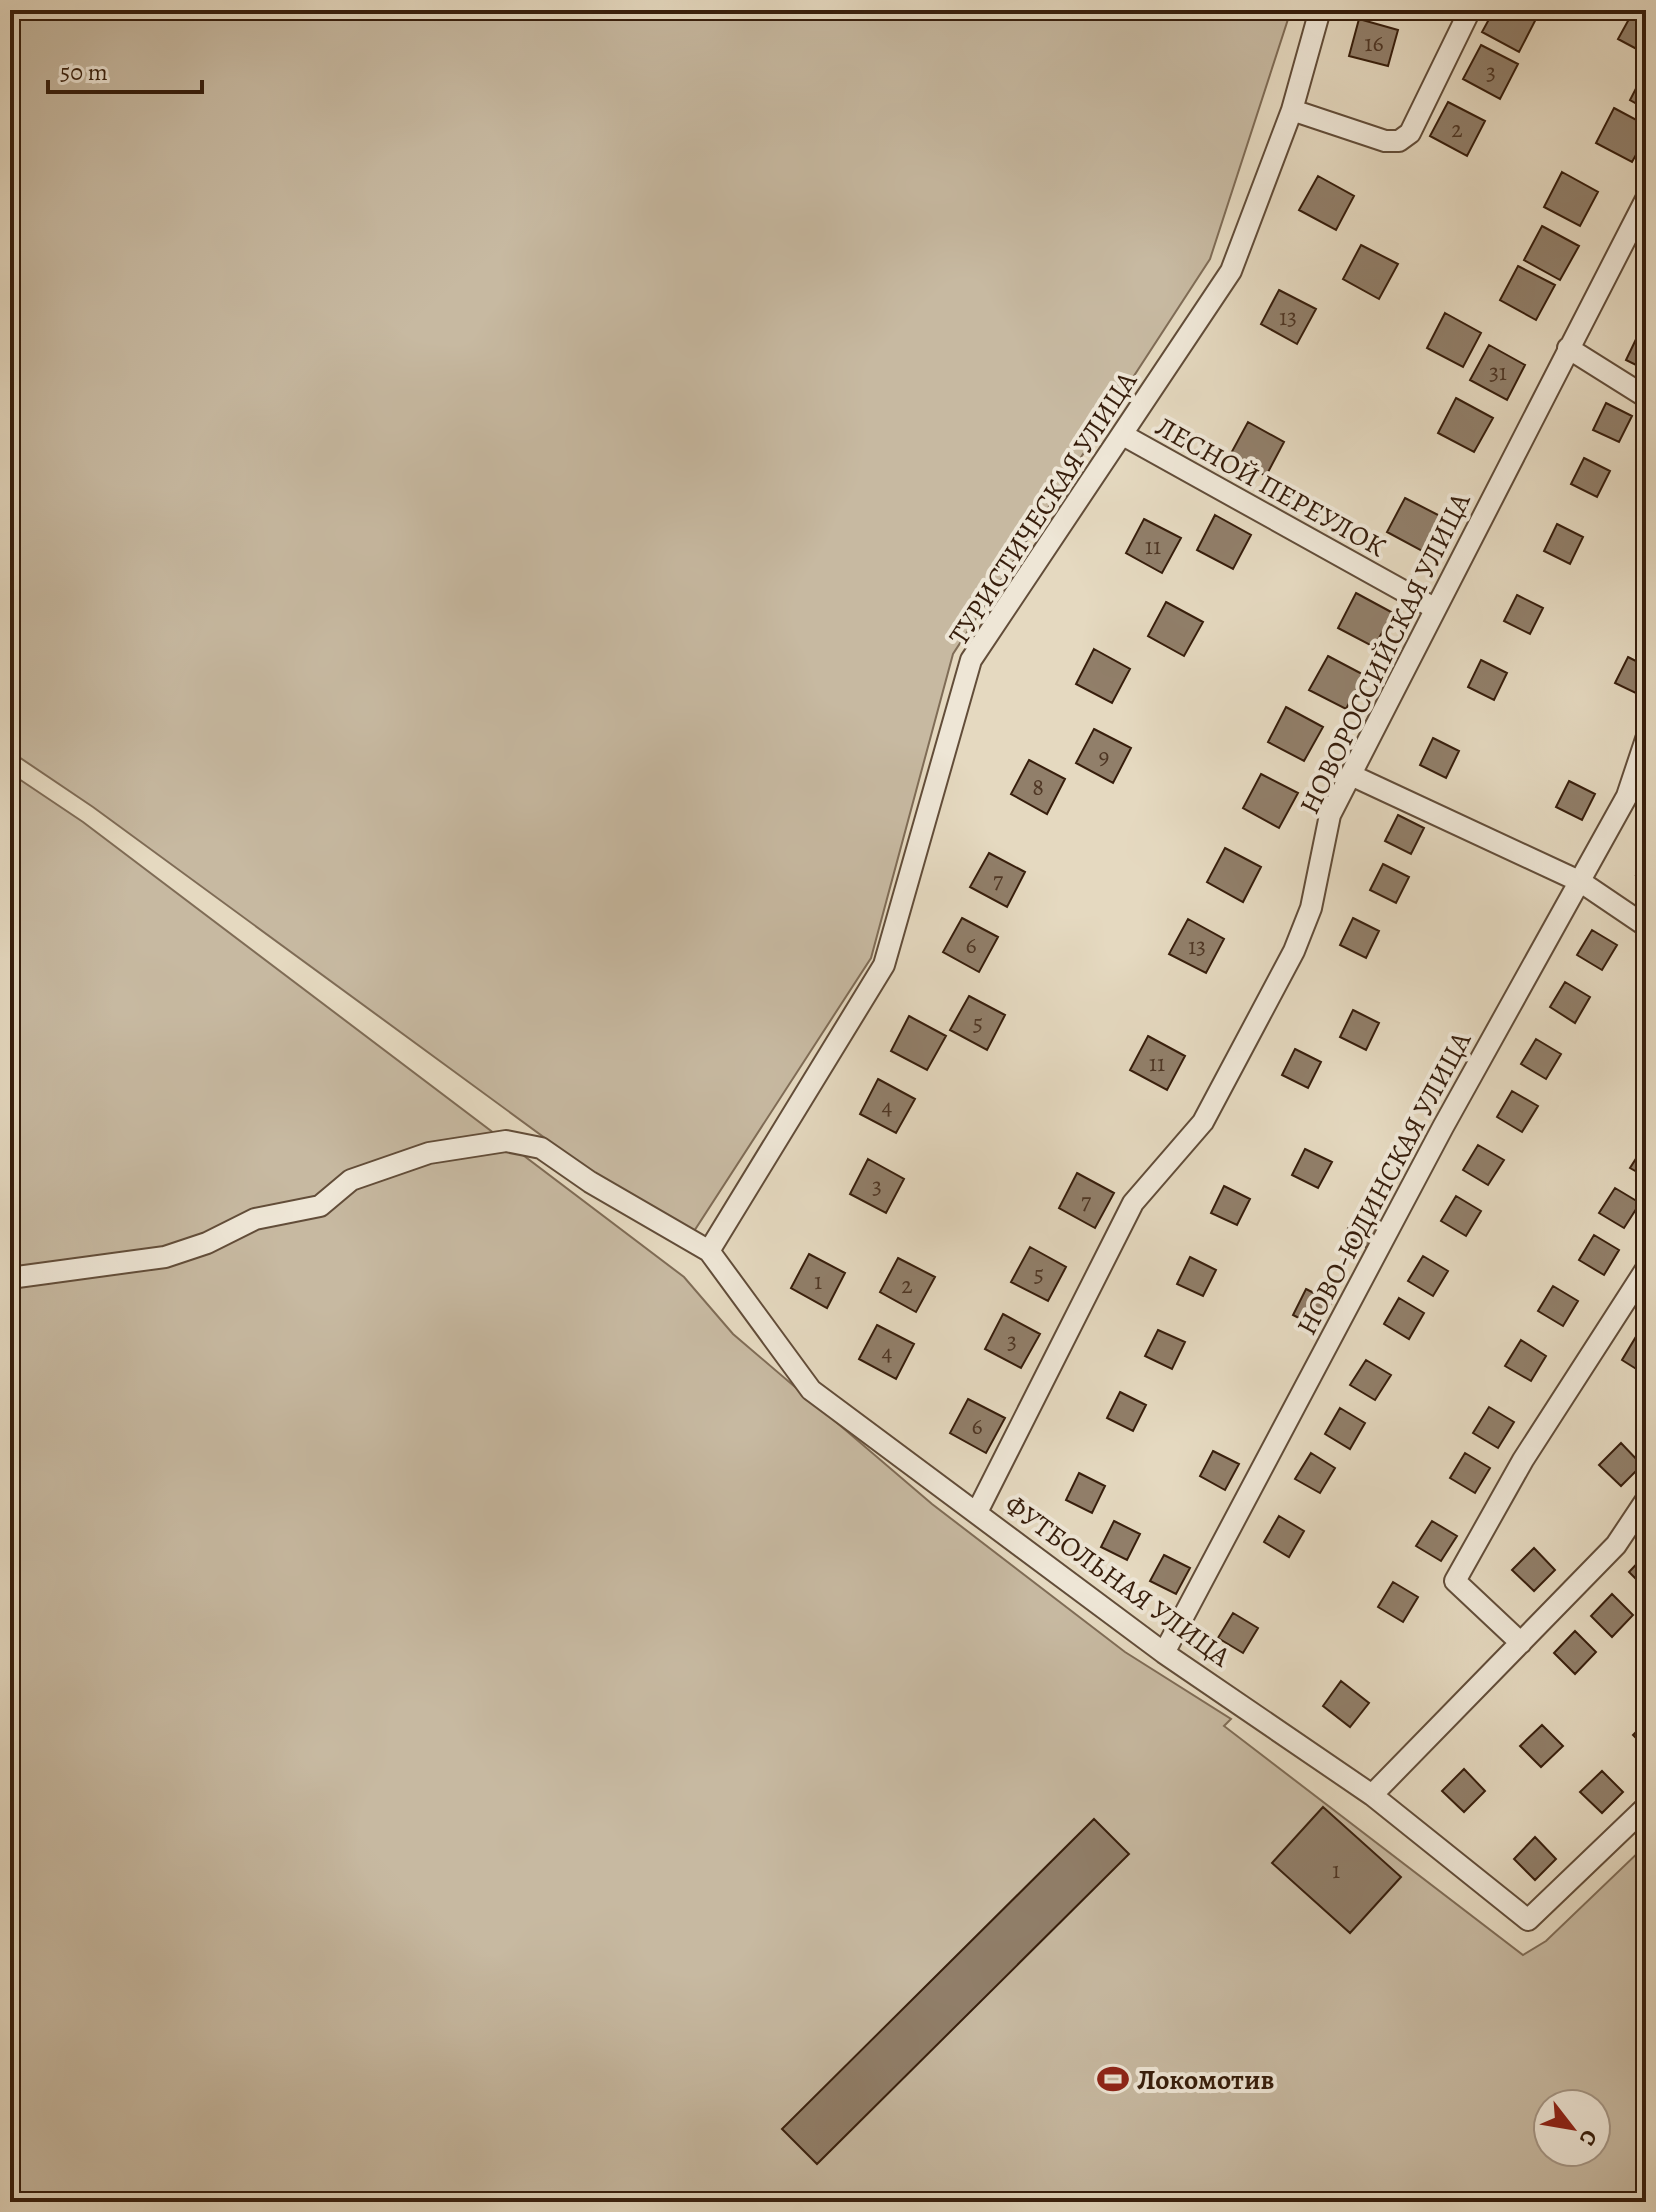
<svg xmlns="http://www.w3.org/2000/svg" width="1656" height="2212" font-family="Alegreya,serif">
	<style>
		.green { fill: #c7b9a1; stroke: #7f6c56; stroke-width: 2; fill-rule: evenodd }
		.building { fill: #917f6a; stroke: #371e0c; stroke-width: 2 }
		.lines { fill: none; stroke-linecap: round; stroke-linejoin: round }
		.minor-casing { stroke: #624d39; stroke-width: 24 }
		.minor { stroke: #eee6d6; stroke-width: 20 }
		.labels { text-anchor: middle; stroke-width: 8; stroke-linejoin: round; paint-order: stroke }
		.number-label { font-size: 24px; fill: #4e3624 }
		.street-label { font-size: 28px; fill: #371e0c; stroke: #eee6d6 }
		.poi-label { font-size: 28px; font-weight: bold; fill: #371e0c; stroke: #eee6d6; text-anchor: start }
	</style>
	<rect width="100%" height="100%" fill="#e5d9c0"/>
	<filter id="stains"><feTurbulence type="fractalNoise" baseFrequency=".0025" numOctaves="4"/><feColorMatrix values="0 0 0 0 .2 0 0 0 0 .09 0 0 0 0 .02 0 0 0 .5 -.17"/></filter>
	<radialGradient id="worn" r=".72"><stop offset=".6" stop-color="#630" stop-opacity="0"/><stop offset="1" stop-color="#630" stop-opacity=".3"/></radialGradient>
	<path class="green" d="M10,10H1291L1210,259L953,654L871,958L687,1242L93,807L10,751Z
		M10,773L83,822L684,1277L733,1334L932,1504L1125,1652L1231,1719L1224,1726L1523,1955L1546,1941L1646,1845V2202H10ZM1548,2104H1596V2152H1548Z"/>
	<path class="building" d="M1494,10H1524L1537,17L1519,52L1482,32Z
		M1634,10H1646V54L1618,39Z
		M1359,19L1398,30L1388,66L1349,56Z
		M1481,45L1518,64L1500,99L1463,79Z
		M1646,69V109L1630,100Z
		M1448,102L1485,121L1467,156L1430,136Z
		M1614,108L1646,125V137L1632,162L1596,143Z
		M1562,172L1598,192L1580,226L1544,207Z
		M1318,176L1354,196L1336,230L1299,210Z
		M1542,226L1579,246L1560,280L1524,260Z
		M1361,245L1398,264L1379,299L1343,279Z
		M1518,266L1555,285L1536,320L1500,300Z
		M1279,290L1316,309L1297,344L1261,324Z
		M1445,313L1481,333L1463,367L1427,348Z
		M1639,333L1646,337V370L1626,360Z
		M1489,345L1525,365L1507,400L1470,380Z
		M1456,398L1493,418L1474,452L1438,433Z
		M1606,403L1632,416L1619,442L1593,430Z
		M1248,422L1284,442L1266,476L1229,457Z
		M1584,458L1610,471L1597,497L1571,484Z
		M1405,498L1442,517L1424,552L1387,532Z
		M1215,515L1251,535L1233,569L1197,550Z
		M1144,519L1181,538L1162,573L1126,553Z
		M1557,524L1583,537L1570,564L1544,551Z
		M1356,593L1393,613L1374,647L1338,628Z
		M1517,595L1543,608L1530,634L1504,621Z
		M1166,602L1203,622L1184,656L1148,636Z
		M1094,649L1130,669L1112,703L1076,684Z
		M1328,656L1364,675L1346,709L1309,690Z
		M1628,657L1646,666V688L1642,696L1615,683Z
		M1481,660L1507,673L1494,700L1468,687Z
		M1286,707L1323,727L1304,761L1268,742Z
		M1094,729L1131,748L1113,783L1076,763Z
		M1433,738L1459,751L1446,778L1420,765Z
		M1029,760L1065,779L1047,814L1011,794Z
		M1261,774L1298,793L1279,828L1243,808Z
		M1569,781L1595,794L1582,820L1556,807Z
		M1398,815L1424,828L1411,854L1385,841Z
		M1225,848L1261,867L1243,902L1207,882Z
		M989,853L1025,872L1007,907L970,887Z
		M1646,855V880L1636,875Z
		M1383,864L1409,877L1396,903L1370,890Z
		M962,918L998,937L979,972L943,952Z
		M1353,918L1379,931L1366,958L1340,945Z
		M1188,919L1224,939L1206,973L1169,954Z
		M1592,930L1617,945L1602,970L1577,955Z
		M1565,982L1590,997L1575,1023L1550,1007Z
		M969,996L1005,1015L987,1050L950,1030Z
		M1353,1010L1379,1023L1366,1050L1340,1037Z
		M909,1016L946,1036L927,1070L891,1051Z
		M1148,1036L1185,1056L1167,1090L1130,1070Z
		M1536,1039L1561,1054L1546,1079L1521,1064Z
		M1295,1049L1321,1062L1308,1088L1282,1075Z
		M878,1079L915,1099L896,1133L860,1114Z
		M1512,1091L1538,1106L1522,1132L1497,1117Z
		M1646,1143V1177L1630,1168Z
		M1478,1145L1504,1160L1488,1185L1463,1170Z
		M1305,1149L1332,1162L1318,1188L1292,1175Z
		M868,1159L904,1179L886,1213L850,1194Z
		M1077,1173L1114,1193L1095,1228L1059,1208Z
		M1224,1186L1250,1199L1237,1225L1211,1213Z
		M1615,1188L1640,1203L1624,1228L1599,1213Z
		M1456,1196L1481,1211L1466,1236L1441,1221Z
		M1358,1210L1384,1223L1370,1249L1344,1236Z
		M1594,1235L1619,1250L1604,1275L1579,1260Z
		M1030,1247L1066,1267L1048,1301L1011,1282Z
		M809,1254L845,1273L827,1308L791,1288Z
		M1423,1256L1448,1271L1433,1296L1408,1281Z
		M1190,1257L1216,1270L1203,1296L1177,1284Z
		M898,1258L935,1277L916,1312L880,1292Z
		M1553,1286L1578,1301L1563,1326L1538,1311Z
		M1306,1289L1332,1302L1318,1328L1293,1315Z
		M1399,1298L1424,1313L1409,1339L1384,1324Z
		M1003,1314L1040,1334L1021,1368L985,1349Z
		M877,1325L914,1344L896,1379L859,1359Z
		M1158,1330L1185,1342L1172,1369L1145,1356Z
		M1637,1335L1646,1341V1375L1622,1360Z
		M1521,1340L1546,1356L1531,1381L1505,1366Z
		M1366,1360L1391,1375L1375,1400L1350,1385Z
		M1120,1392L1146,1405L1133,1431L1107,1418Z
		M968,1399L1005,1418L986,1453L950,1433Z
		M1489,1407L1514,1422L1498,1448L1473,1433Z
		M1340,1408L1365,1423L1350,1449L1325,1434Z
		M1621,1443L1642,1465L1621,1486L1599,1465Z
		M1213,1451L1239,1464L1225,1490L1200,1476Z
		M1311,1453L1335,1468L1320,1493L1295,1479Z
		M1465,1453L1490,1468L1475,1493L1450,1478Z
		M1079,1473L1105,1486L1092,1513L1066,1500Z
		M1279,1516L1304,1531L1289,1557L1264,1542Z
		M1114,1521L1140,1534L1127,1560L1101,1547Z
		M1432,1521L1457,1536L1441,1561L1416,1546Z
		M1534,1548L1555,1570L1534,1591L1512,1570Z
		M1646,1554V1589L1629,1572Z
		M1164,1555L1190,1568L1176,1594L1150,1581Z
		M1393,1582L1418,1597L1403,1622L1378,1607Z
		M1612,1594L1633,1615L1612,1637L1591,1616Z
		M1233,1613L1258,1628L1243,1653L1218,1638Z
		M1575,1631L1596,1652L1575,1674L1554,1653Z
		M1341,1681L1369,1703L1350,1727L1323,1706Z
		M1646,1722V1748L1633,1735Z
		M1542,1725L1563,1746L1541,1767L1520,1746Z
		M1464,1769L1485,1791L1464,1812L1442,1791Z
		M1602,1771L1623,1792L1602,1813L1580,1792Z
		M1323,1807L1401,1877L1350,1933L1272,1863Z
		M1094,1819L1129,1854L817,2164L782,2129Z
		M1535,1837L1556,1859L1535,1880L1514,1859Z"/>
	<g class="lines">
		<defs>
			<path id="minor" d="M1292,110L1385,141H1399L1410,133L1470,10
				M1568,348L1646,397
				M1123,435L1434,608
				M1351,775L1581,882L1646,926
				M709,1251L884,965L971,660L1231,271L1292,110L1320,10
				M10,1278L165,1257L207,1243L255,1219L320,1206L351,1180L429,1153L506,1141L541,1148L590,1182L709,1251L811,1390L1164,1653L1372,1795L1528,1920L1646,1807
				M977,1512L1133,1203L1203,1122L1294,951L1311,908L1330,815L1646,199
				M1521,1643L1455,1581L1523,1460L1646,1269
				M1164,1653L1443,1127L1627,796L1646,739
				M1372,1795L1616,1545L1646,1500"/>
		</defs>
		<use href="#minor" class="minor-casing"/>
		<use href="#minor" class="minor"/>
	</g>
	<defs>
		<symbol id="stadium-bare" viewBox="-9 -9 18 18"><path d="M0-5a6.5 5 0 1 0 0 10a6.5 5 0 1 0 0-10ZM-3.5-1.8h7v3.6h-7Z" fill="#8f2418" stroke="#eee6d6" stroke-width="2.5" paint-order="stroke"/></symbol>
	</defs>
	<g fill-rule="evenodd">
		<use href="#stadium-bare" x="1091" y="2057" width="44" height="44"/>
	</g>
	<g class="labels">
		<g class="number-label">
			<text x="1374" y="51">16</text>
			<text x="1491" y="80">3</text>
			<text x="1457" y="137">2</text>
			<text x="1288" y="325">13</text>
			<text x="1498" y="380">31</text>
			<text x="1153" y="554">11</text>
			<text x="1104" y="764">9</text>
			<text x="1038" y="795">8</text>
			<text x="998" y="888">7</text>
			<text x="971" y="953">6</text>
			<text x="1197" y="954">13</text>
			<text x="978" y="1031">5</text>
			<text x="1157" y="1071">11</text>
			<text x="887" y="1114">4</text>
			<text x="877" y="1194">3</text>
			<text x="1086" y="1209">7</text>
			<text x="1039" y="1282">5</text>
			<text x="818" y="1289">1</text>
			<text x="907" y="1293">2</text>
			<text x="1012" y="1349">3</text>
			<text x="887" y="1360">4</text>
			<text x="977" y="1434">6</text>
			<text x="1336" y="1878">1</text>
		</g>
		<g class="street-label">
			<text transform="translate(1271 486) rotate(29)" y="10">ЛЕСНОЙ ПЕРЕУЛОК</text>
			<text transform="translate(1042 508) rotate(-57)" y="10">ТУРИСТИЧЕСКАЯ УЛИЦА</text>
			<text transform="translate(1384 653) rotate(-64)" y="10">НОВОРОССИЙСКАЯ УЛИЦА</text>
			<text transform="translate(1383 1183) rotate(-62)" y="10">НОВО-ЮДИНСКАЯ УЛИЦА</text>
			<text transform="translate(1118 1580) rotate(36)" y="10">ФУТБОЛЬНАЯ УЛИЦА</text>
		</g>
		<g class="poi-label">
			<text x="1137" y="2089">Локомотив</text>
		</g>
	</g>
	<rect width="1656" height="2212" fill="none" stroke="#e5d9c0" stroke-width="40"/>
	<rect x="12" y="12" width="1632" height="2188" fill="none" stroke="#371e0c" stroke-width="4"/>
	<rect x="20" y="20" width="1616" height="2172" fill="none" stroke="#371e0c" stroke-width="2"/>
	<g transform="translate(1572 2128) rotate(121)"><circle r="38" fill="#eee6d6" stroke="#a59685" stroke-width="2"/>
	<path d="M0-6L14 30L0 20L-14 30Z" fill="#8f2418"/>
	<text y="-12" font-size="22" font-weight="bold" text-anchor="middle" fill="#371e0c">С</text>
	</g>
	<path d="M48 80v12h154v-12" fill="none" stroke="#371e0c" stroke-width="4"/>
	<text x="60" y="80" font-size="24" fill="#371e0c" stroke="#eee6d6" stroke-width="6" paint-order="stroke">50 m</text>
	<rect width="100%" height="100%" filter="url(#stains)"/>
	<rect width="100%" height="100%" fill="url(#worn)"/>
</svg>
